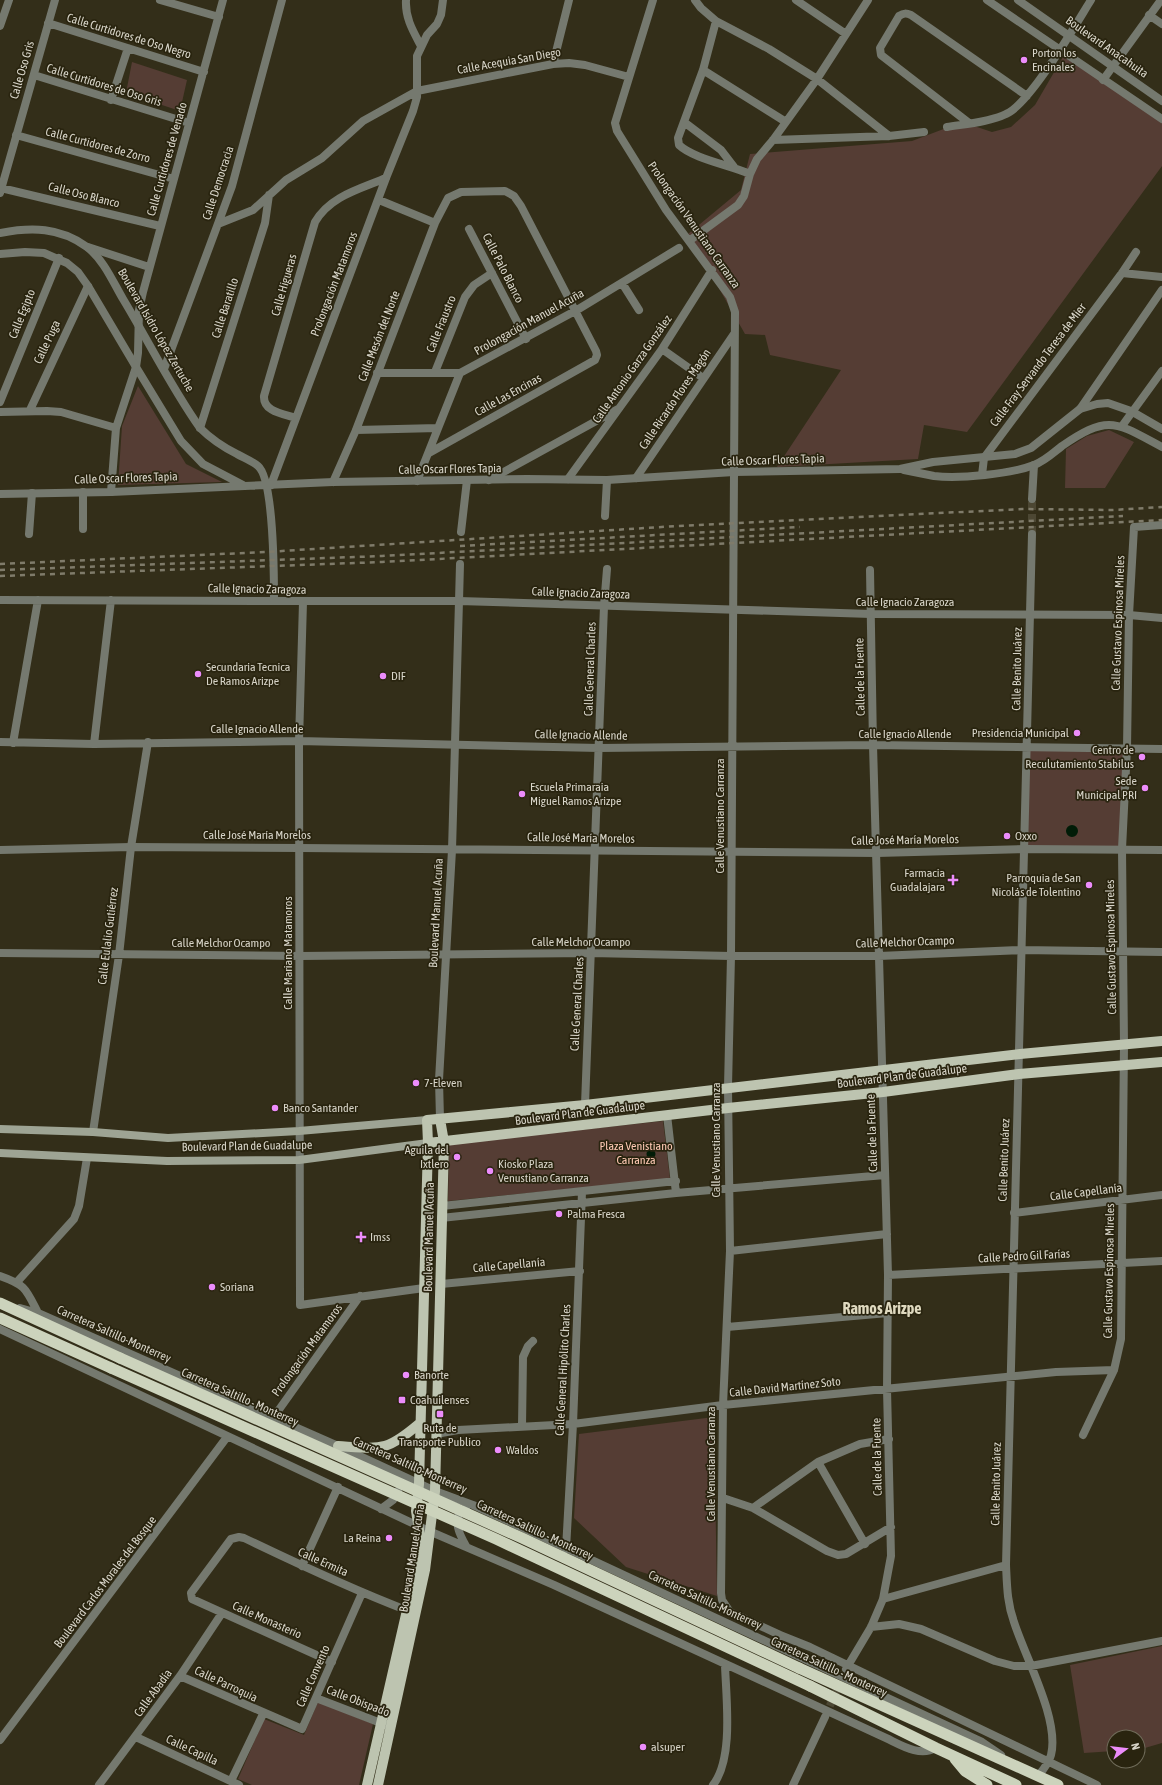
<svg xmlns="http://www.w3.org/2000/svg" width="1162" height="1785" font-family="'Asap Condensed',sans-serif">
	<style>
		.green { fill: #553d34 }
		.water { fill: #011c07 }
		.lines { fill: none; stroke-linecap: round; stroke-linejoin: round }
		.minor-tunnel { stroke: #4c4733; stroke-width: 8; stroke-dasharray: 8 4; stroke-linecap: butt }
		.minor { stroke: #75796f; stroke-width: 8 }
		.tertiary { stroke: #75796f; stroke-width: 8 }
		.secondary { stroke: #9ea494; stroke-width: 8 }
		.primary { stroke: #bdc4b0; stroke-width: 10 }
		.trunk { stroke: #ccd3bc; stroke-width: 11 }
		.rail { stroke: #7f7b6a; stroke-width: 2.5; stroke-dasharray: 5 5; stroke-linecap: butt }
		.trunk-bridge { stroke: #ccd3bc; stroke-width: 11 }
		.poi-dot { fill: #ec8cfb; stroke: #29240f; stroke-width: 1.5 }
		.labels { text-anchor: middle; stroke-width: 3.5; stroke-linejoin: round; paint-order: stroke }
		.street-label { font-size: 12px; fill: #d8d5c9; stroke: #29240f }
		.poi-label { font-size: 12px; fill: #d8d5c9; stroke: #29240f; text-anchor: start }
		.park-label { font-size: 12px; fill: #ffcab5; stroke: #29240f }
		.district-label { font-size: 16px; font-weight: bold; fill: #dfd9bf; stroke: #29240f }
	</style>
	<rect width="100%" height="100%" fill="#332e19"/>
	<path class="green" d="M1067,50L1162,121V166L967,432L924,425L918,459L777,467L841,370L770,355L765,335L745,334L688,234L741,190L750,154L912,141L962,122L992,132L1011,127L1035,105Z
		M132,62L187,80L180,111L126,93Z
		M138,386L186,464L222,482L118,485L122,426Z
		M1109,430L1134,442L1105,488H1065L1066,449L1087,436Z
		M1027,748L1126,749L1121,848H1026Z
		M663,1121L670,1179L448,1201L449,1144Z
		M714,1417L717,1596L626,1567L574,1518L579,1434Z
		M1162,1646V1743L1138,1750V1737H1114V1751L1084,1753L1070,1665Z
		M318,1702L373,1724L359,1785H252L238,1779L264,1719L304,1735Z"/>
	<path class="water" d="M1066 831a6 6 0 1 1 12 0a6 6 0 1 1-12 0Z
		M646.5 1154a4.5 4.5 0 1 1 9 0a4.5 4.5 0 1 1-9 0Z"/>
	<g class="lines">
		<path class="minor-tunnel" d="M1032,534V499
			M825,1717L840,1682"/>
		<path class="minor" d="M160,0L219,17
			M406,0C405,18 413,31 421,46
			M653,0L615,123L617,131L666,210L730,297L735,312L731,956L728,1087L730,1251L723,1405L721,1593L722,1600L730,1612L780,1635
			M695,0L701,8L716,21L769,49L817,79L889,136
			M796,0L846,34
			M1149,15L1162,24
			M716,21L703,70L678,138L679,145C694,159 730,165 750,174
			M48,23L204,72
			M0,26L9,0
			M553,64L569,0
			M703,70L786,122
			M34,75L189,123
			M1103,80L1161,0
			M111,100L128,48
			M684,122L721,150L734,167
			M969,123L881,55L880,48L899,16C904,13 906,13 911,15L1027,96
			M947,127C965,124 990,122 1006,114C1030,104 1076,24 1091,0
			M16,135L174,179
			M773,140L889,136L924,132
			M1,188L160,226
			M0,193L55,0
			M379,200L435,223
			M218,224L253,210L286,180L322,158L363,121L417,91L553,64L569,63L585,65L629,77
			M469,229L526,339
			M689,241L738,205L744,196L750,174L757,159L773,140L817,79L868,0
			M88,247L149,267
			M1122,273L1162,277
			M622,283L639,310
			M662,349L703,378
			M164,369L232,186L282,0
			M435,372L465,297L474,285L492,273
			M377,373H460L577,310L679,248
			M0,402L59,258
			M1080,409L1162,290
			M30,410L88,286
			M0,412L47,411L61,412L116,428
			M296,418C284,414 263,412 264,396L315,222C330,196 360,189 386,178
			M1122,426L1162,371
			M200,428L265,223L269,195
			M356,430L438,428
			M982,475L984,458L1122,273L1136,252
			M636,478L734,334
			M568,479L662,349L712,270
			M489,480L618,409
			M417,481L460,373
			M333,482L356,430L435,223L448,198L461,192L505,191L514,196L521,206L596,351L597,355L595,360L429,453
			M271,485L386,178L413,111L417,97V56L427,35L437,24L441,15L443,0
			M111,492L116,428L136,367L138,353L139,310L143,292L223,0
			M1032,499L1034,465
			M605,516L607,480
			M83,529V492
			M461,532L467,480
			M29,534L32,493
			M1032,534C1024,878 1014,1221 1006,1565C1007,1585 1007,1603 1014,1622C1025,1657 1060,1720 1051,1755C1049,1763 1043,1770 1038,1776
			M0,600L274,601
			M459,601L460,564
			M303,602L299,741L300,1305L424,1288
			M0,742L94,744L299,741L599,748L873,745L1162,749
			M13,743L38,600
			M94,744L111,600
			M0,953L301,956L591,953L731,956H879L1021,950L1162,952
			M585,1105L604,606L607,569
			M667,1115L676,1193
			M93,1132L119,955L131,847L148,742
			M442,1206L676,1181
			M1014,1213L1162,1195
			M441,1218L676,1193L885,1175
			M730,1251L887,1234
			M888,1275L1162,1261
			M0,1276C26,1285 26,1289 38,1313
			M17,1282L74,1219L79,1206L87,1158
			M441,1284L580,1271
			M20,1308L38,1313L338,1446L435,1491L473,1505L521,1527L982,1742L1001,1755
			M727,1327L888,1313
			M0,1329L429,1531L554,1585L886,1738C901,1745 919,1757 936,1748
			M273,1418L360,1296
			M522,1426L523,1357L528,1346L533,1341
			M436,1434L458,1430L573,1424L723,1405L1056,1372L1114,1370
			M1083,1435L1114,1370L1121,1339L1124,1045L1122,849L1127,748L1129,615L1134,527L1162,525
			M818,1462L865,1544
			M723,1498L753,1508L818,1462L860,1444L889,1439
			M753,1508L827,1551L838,1555L846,1554L891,1527
			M381,1509L393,1500L398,1491
			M466,1546C460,1535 455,1526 459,1514L466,1508
			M566,1549L573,1424L582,1192
			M302,1566L338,1487
			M883,1599L1006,1565
			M871,1627L899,1624L921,1629L995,1661L1014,1666H1031L1162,1641
			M777,1639L780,1635L810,1647L1097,1785
			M332,1662L192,1599L191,1593L231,1539L239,1537L244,1538C298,1564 351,1589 406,1610L410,1613
			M846,1669L871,1627L883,1599L891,1556L887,1389L888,1275L873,745L870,570
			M180,1676L302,1729L362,1593
			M316,1698L386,1725
			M136,1737L239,1785
			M0,1740L227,1437
			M231,1781L263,1714
			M99,1785L180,1676L222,1613
			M713,1785C734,1758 726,1698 725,1665
			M793,1785L825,1717"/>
		<path class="tertiary" d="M987,0L1162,119
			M1018,0L1162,101
			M0,233C31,227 60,227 87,247C104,260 113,282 123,299C149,342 171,387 200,428C211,439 223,447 237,454C244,458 252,461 258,466C274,479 274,578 274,601H459L871,614L1129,615L1162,618
			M0,254L25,252L44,253L67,263L78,272L88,286L136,367L181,441L203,464L243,485
			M904,470C914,472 924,474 934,476C959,479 1011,474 1034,465C1045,461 1053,453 1062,446C1109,414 1115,422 1162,447
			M0,494L111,492L333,482L527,479L607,480L734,472L900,469L933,462L1015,454L1031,448L1080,409L1097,404L1108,403L1131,411L1162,429
			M0,850L131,847L300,848L877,853L1025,849L1162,850
			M440,1119L439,1080L452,850L459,601"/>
		<path class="secondary" d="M0,1129L93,1132L168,1138L299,1131L427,1120
			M0,1153L167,1161L299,1160L428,1143"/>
		<path class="primary" d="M428,1143L728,1108L883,1092L1019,1074L1162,1062
			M338,1446C382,1449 386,1452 420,1423
			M367,1785L418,1562L421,1542L416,1511L419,1484L428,1143L427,1120L585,1105L1020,1054L1162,1041
			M378,1785L425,1570L435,1491L444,1142L440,1119"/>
		<path class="trunk" d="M0,1303L120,1358
			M0,1318L111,1368
			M799,1668L1058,1785
			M810,1686L936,1748L1016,1785
			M955,1759L965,1771L987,1785"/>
		<path class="rail" d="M460,546L800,527
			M0,564L266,552L677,526L1022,509L1113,510L1162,507
			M0,570L382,556L1123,516
			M0,576L382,562L1162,520"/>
		<path class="trunk-bridge" d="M120,1358L522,1538L799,1668
			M111,1368L496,1539L810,1686"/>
	</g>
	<g class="poi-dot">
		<circle cx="1024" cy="60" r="4"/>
		<circle cx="198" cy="674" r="4"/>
		<circle cx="383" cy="676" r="4"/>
		<circle cx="1077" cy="733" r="4"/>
		<circle cx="1142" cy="757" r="4"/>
		<circle cx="1145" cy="788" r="4"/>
		<circle cx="522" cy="794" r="4"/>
		<circle cx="1007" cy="836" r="4"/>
		<path d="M951 874h4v4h4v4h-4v4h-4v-4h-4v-4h4z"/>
		<circle cx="1089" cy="885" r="4"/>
		<circle cx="416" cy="1083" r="4"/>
		<circle cx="275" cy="1108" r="4"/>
		<circle cx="457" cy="1157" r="4"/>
		<circle cx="490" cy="1171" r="4"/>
		<circle cx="559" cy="1214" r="4"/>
		<path d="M359 1231h4v4h4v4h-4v4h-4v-4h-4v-4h4z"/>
		<circle cx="212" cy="1287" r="4"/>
		<circle cx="406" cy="1375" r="4"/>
		<rect x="398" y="1396" width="8" height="8" rx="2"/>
		<rect x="436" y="1410" width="8" height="8" rx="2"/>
		<circle cx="498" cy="1450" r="4"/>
		<circle cx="389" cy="1538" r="4"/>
		<circle cx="643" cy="1747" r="4"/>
	</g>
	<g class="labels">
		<g class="street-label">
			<text transform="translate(129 36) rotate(17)" y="4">Calle Curtidores de Oso Negro</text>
			<text transform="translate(1107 47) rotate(35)" y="4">Boulevard Anacahuita</text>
			<text transform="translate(509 61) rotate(-10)" y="4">Calle Acequia San Diego</text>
			<text transform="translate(22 70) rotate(-74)" y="4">Calle Oso Gris</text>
			<text transform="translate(104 85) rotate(17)" y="4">Calle Curtidores de Oso Gris</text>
			<text transform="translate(98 145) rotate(15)" y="4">Calle Curtidores de Zorro</text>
			<text transform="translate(167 159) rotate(-74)" y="4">Calle Curtidores de Venado</text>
			<text transform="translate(218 183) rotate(-72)" y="4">Calle Democracia</text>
			<text transform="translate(84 195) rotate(14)" y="4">Calle Oso Blanco</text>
			<text transform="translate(694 225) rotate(55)" y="4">Prolongación Venustiano Carranza</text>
			<text transform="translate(503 268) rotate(63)" y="4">Calle Palo Blanco</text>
			<text transform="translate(334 284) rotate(-69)" y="4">Prolongación Matamoros</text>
			<text transform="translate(284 285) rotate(-74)" y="4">Calle Higueras</text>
			<text transform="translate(225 308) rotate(-72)" y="4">Calle Baratillo</text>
			<text transform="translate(22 314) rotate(-68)" y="4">Calle Egipto</text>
			<text transform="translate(529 322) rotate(-29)" y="4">Prolongación Manuel Acuña</text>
			<text transform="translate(441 324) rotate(-68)" y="4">Calle Fraustro</text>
			<text transform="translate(156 330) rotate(60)" y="4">Boulevard Isidro López Zertuche</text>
			<text transform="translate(379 336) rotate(-69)" y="4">Calle Mesón del Norte</text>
			<text transform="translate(47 342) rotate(-65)" y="4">Calle Puga</text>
			<text transform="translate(1038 365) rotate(-53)" y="4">Calle Fray Servando Teresa de Mier</text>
			<text transform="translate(632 369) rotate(-55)" y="4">Calle Antonio Garza González</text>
			<text transform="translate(508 395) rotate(-29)" y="4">Calle Las Encinas</text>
			<text transform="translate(675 399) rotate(-56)" y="4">Calle Ricardo Flores Magón</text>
			<text transform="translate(773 460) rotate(-2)" y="4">Calle Oscar Flores Tapia</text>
			<text transform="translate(450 469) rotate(-1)" y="4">Calle Oscar Flores Tapia</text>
			<text transform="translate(126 478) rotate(-2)" y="4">Calle Oscar Flores Tapia</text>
			<text transform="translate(257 589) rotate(1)" y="4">Calle Ignacio Zaragoza</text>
			<text transform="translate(581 593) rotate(2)" y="4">Calle Ignacio Zaragoza</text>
			<text x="905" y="606">Calle Ignacio Zaragoza</text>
			<text transform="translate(1118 623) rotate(-88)" y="4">Calle Gustavo Espinosa Mireles</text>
			<text transform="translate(590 669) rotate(-88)" y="4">Calle General Charles</text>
			<text transform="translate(1017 669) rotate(-89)" y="4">Calle Benito Juárez</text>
			<text transform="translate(860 677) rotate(-91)" y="4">Calle de la Fuente</text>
			<text x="257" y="733">Calle Ignacio Allende</text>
			<text x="905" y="738">Calle Ignacio Allende</text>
			<text transform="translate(581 735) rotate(1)" y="4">Calle Ignacio Allende</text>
			<text transform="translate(720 816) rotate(-90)" y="4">Calle Venustiano Carranza</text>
			<text x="257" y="839">Calle José María Morelos</text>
			<text transform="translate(581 838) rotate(1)" y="4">Calle José María Morelos</text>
			<text transform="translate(905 840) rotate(-1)" y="4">Calle José María Morelos</text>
			<text transform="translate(436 913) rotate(-87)" y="4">Boulevard Manuel Acuña</text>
			<text transform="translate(108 936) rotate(-83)" y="4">Calle Eulalio Gutiérrez</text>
			<text x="581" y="946">Calle Melchor Ocampo</text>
			<text transform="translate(905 942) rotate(-2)" y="4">Calle Melchor Ocampo</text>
			<text x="221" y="947">Calle Melchor Ocampo</text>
			<text transform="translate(1111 947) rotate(-91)" y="4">Calle Gustavo Espinosa Mireles</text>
			<text transform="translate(288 953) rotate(-90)" y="4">Calle Mariano Matamoros</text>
			<text transform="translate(577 1004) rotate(-87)" y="4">Calle General Charles</text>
			<text transform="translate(902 1076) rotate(-7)" y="4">Boulevard Plan de Guadalupe</text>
			<text transform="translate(580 1113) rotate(-7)" y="4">Boulevard Plan de Guadalupe</text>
			<text transform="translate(872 1133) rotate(-92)" y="4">Calle de la Fuente</text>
			<text transform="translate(716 1140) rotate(-90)" y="4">Calle Venustiano Carranza</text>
			<text transform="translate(247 1146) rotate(-1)" y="4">Boulevard Plan de Guadalupe</text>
			<text transform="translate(1004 1160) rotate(-88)" y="4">Calle Benito Juárez</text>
			<text transform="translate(1086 1192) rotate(-7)" y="4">Calle Capellanía</text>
			<text transform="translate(429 1237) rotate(-89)" y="4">Boulevard Manuel Acuña</text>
			<text transform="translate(1024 1256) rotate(-3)" y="4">Calle Pedro Gil Farías</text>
			<text transform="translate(509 1265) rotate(-5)" y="4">Calle Capellanía</text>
			<text transform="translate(1109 1271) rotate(-89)" y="4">Calle Gustavo Espinosa Mireles</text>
			<text transform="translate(114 1334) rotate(24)" y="4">Carretera Saltillo-Monterrey</text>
			<text transform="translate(307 1350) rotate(-54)" y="4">Prolongación Matamoros</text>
			<text transform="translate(563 1370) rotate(-87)" y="4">Calle General Hipólito Charles</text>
			<text transform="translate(785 1387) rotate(-6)" y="4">Calle David Martínez Soto</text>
			<text transform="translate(240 1397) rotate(24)" y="4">Carretera Saltillo - Monterrey</text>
			<text transform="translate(877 1457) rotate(-91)" y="4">Calle de la Fuente</text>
			<text transform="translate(711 1464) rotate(-90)" y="4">Calle Venustiano Carranza</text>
			<text transform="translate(410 1465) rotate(24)" y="4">Carretera Saltillo-Monterrey</text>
			<text transform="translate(996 1484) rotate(-89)" y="4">Calle Benito Juárez</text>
			<text transform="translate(535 1530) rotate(25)" y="4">Carretera Saltillo - Monterrey</text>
			<text transform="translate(412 1558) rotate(-81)" y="4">Boulevard Manuel Acuña</text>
			<text transform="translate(323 1562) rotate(24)" y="4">Calle Ermita</text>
			<text transform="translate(105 1582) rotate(-53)" y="4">Boulevard Carlos Morales del Bosque</text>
			<text transform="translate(705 1600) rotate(25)" y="4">Carretera Saltillo-Monterrey</text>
			<text transform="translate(267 1620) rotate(24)" y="4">Calle Monasterio</text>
			<text transform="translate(829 1667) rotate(25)" y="4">Carretera Saltillo - Monterrey</text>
			<text transform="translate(313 1676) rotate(-66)" y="4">Calle Convento</text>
			<text transform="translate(226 1684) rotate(25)" y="4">Calle Parroquia</text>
			<text transform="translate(153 1693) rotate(-54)" y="4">Calle Abadía</text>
			<text transform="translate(358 1701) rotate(21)" y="4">Calle Obispado</text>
			<text transform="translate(192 1750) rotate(25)" y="4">Calle Capilla</text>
		</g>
		<g class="poi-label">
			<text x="1032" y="57">Porton los<tspan x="1032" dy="14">Encinales</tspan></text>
			<text x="206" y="671">Secundaria Tecnica<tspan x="206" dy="14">De Ramos Arizpe</tspan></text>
			<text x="391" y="680">DIF</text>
			<text x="1069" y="737" text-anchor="end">Presidencia Municipal</text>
			<text x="1134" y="754" text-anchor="end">Centro de<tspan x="1134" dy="14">Reculutamiento Stabilus</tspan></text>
			<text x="1137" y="785" text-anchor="end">Sede<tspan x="1137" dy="14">Municipal PRI</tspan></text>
			<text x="530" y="791">Escuela Primaraia<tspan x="530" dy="14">Miguel Ramos Arizpe</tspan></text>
			<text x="1015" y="840">Oxxo</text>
			<text x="945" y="877" text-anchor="end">Farmacia<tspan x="945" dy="14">Guadalajara</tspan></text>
			<text x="1081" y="882" text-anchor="end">Parroquia de San<tspan x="1081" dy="14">Nicolás de Tolentino</tspan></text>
			<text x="424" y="1087">7-Eleven</text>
			<text x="283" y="1112">Banco Santander</text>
			<text x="449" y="1154" text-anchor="end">Aguila del<tspan x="449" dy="14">Ixtlero</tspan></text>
			<text x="498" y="1168">Kiosko Plaza<tspan x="498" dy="14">Venustiano Carranza</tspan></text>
			<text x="567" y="1218">Palma Fresca</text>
			<text x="370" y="1241">Imss</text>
			<text x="220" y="1291">Soriana</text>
			<text x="414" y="1379">Banorte</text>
			<text x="410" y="1404">Coahuilenses</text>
			<text x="440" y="1432" text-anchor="middle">Ruta de<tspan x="440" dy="14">Transporte Publico</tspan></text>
			<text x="506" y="1454">Waldos</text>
			<text x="381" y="1542" text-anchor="end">La Reina</text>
			<text x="651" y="1751">alsuper</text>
		</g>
		<g class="park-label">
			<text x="636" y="1150">Plaza Venistiano<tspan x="636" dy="14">Carranza</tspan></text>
		</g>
		<g class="district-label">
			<text x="882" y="1314">Ramos Arizpe</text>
		</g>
	</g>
	<g transform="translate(1126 1749) rotate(75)"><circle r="19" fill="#29240f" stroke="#6f6b59"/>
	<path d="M0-3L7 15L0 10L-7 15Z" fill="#ec8cfb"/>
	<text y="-6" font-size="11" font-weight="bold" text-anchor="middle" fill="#d8d5c9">N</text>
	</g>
</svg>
